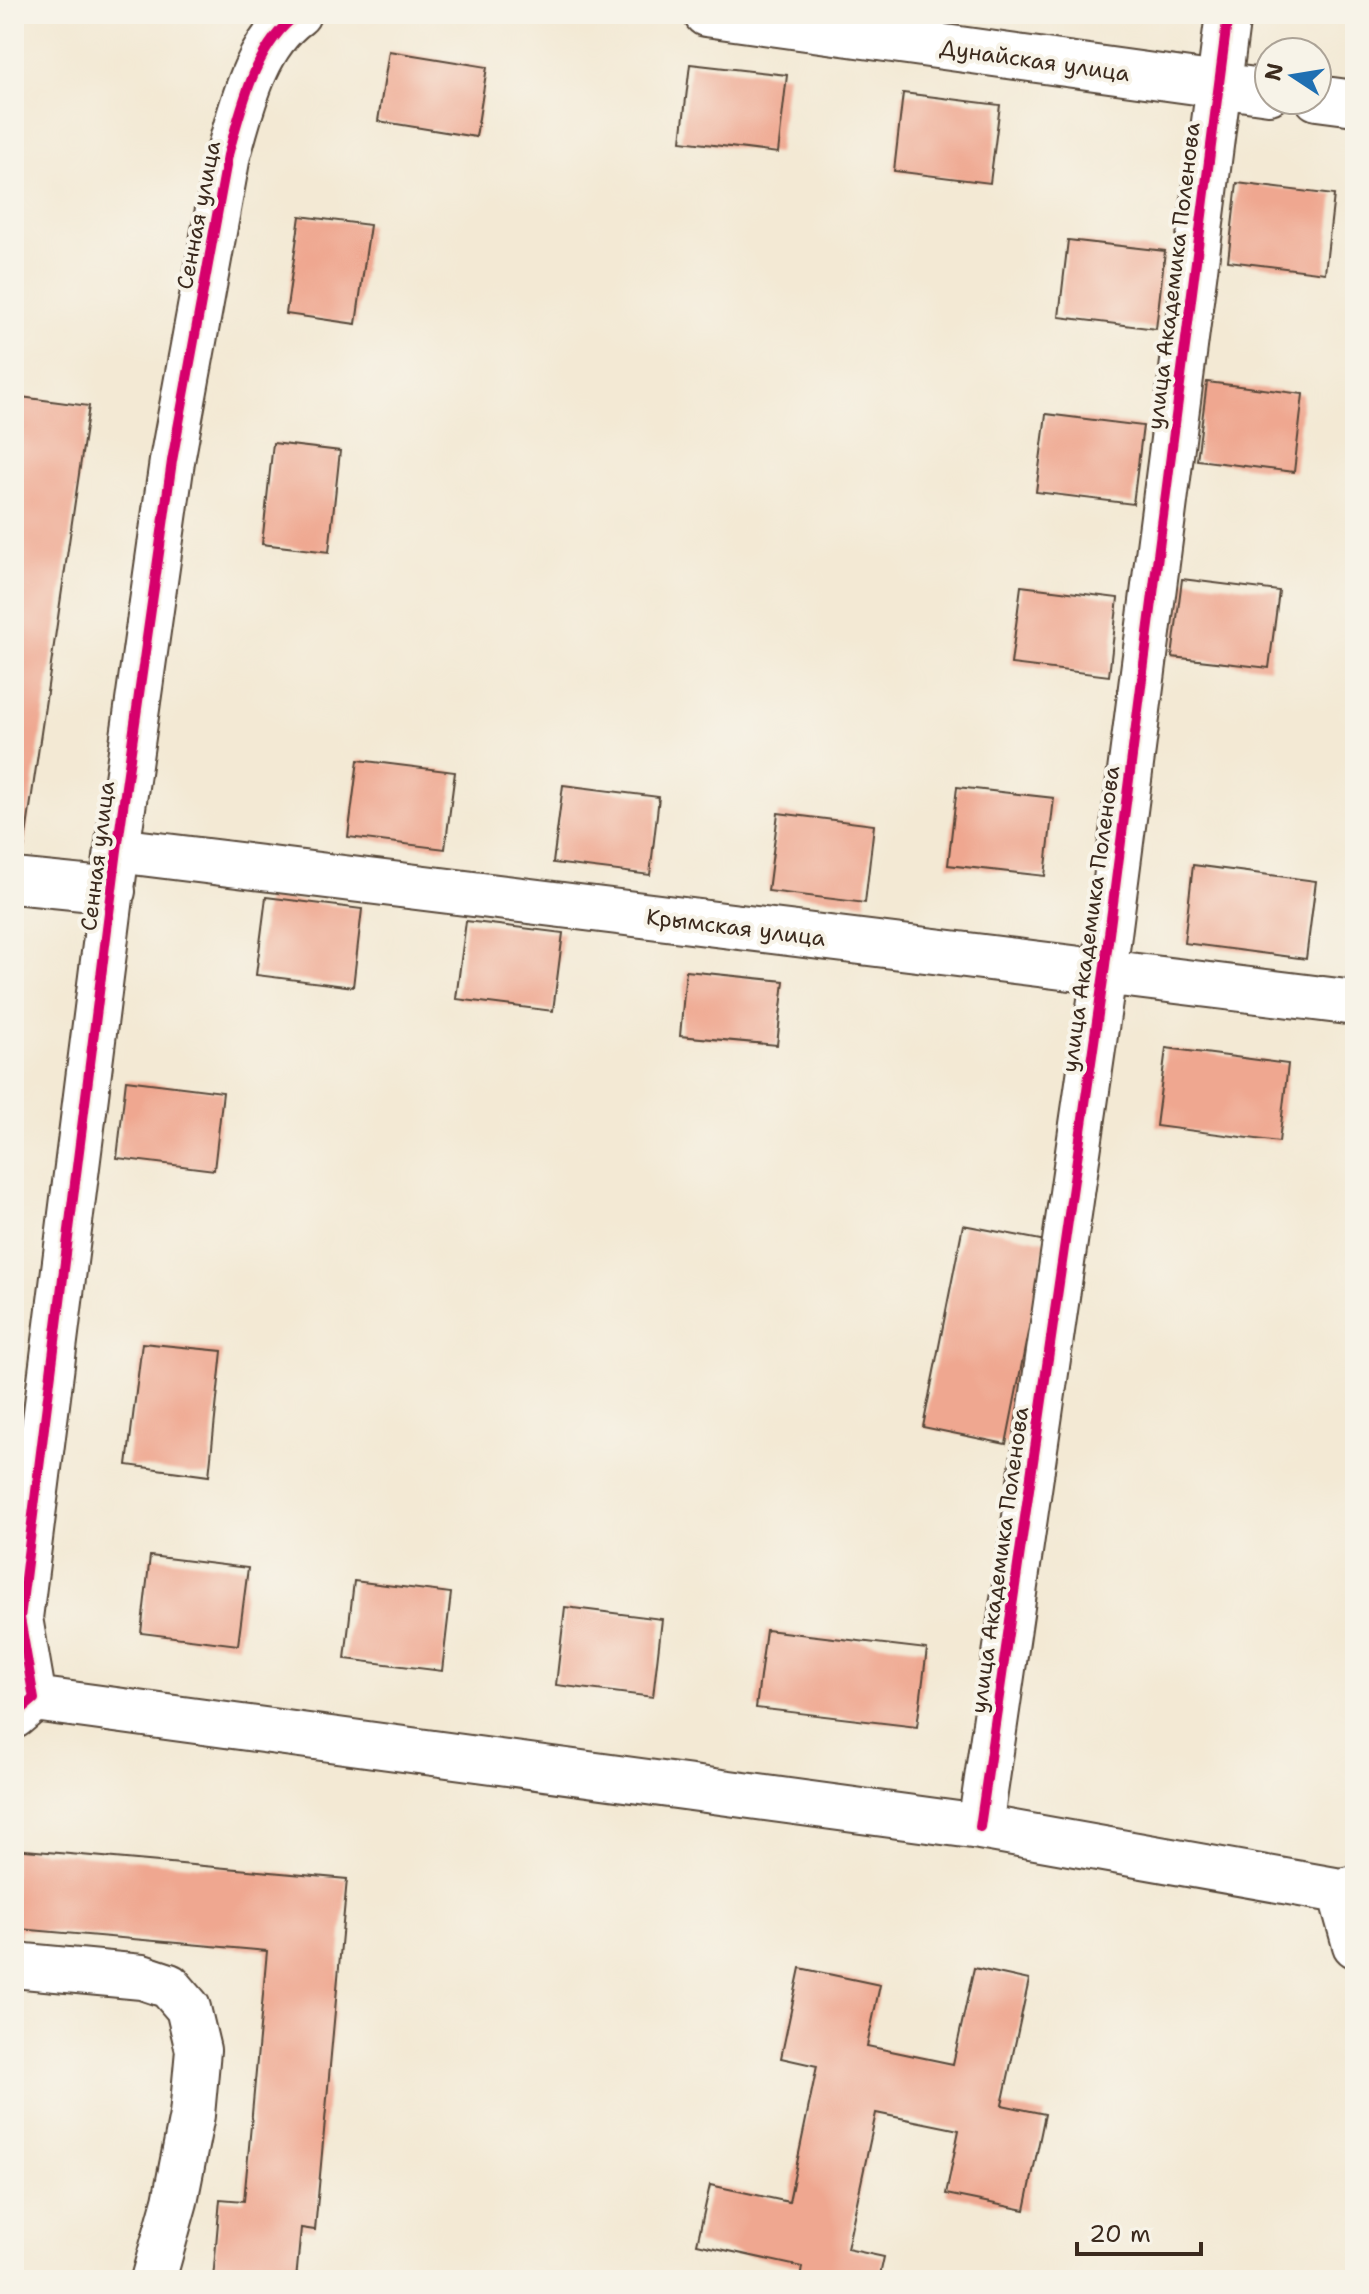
<svg xmlns="http://www.w3.org/2000/svg" width="1369" height="2294" font-family="'Shantell Sans',sans-serif">
	<style>
		.building { fill: #efa790 }
		.lines { fill: none; stroke-linecap: round; stroke-linejoin: round }
		.minor-casing { stroke: #574739; stroke-width: 48 }
		.minor { stroke: #fff; stroke-width: 44 }
		.cycleway-casing { stroke: #f7f3e8; stroke-width: 15 }
		.cycleway { stroke: #d6006c; stroke-width: 10 }
		.labels { text-anchor: middle; stroke-width: 8; stroke-linejoin: round; paint-order: stroke }
		.street-label { font-size: 22px; fill: #3b2a1e; stroke: #f7f3e8 }
	</style>
	<rect width="100%" height="100%" fill="#f7f3e8"/>
	<filter id="ink" filterUnits="userSpaceOnUse"><feTurbulence type="fractalNoise" baseFrequency=".0125" numOctaves="2"/><feDisplacementMap in="SourceGraphic" scale="16" xChannelSelector="R" yChannelSelector="G"/><feConvolveMatrix kernelMatrix="1 2 1 2 8 2 1 2 1" color-interpolation-filters="sRGB"/></filter>
	<filter id="wash" filterUnits="userSpaceOnUse"><feTurbulence type="fractalNoise" baseFrequency=".006" numOctaves="4" result="noise"/><feDisplacementMap in="SourceGraphic" scale="32" xChannelSelector="R" yChannelSelector="G"/><feGaussianBlur stdDeviation="1.8" result="paint"/><feColorMatrix in="noise" values="0 0 0 0 0 0 0 0 0 0 0 0 0 0 0 0 0 1.4 0 .05"/><feComposite in="paint" operator="in"/></filter>
	<g filter="url(#wash)">
		<rect width="100%" height="100%" fill="#f3e9d4"/>
		<g id="blocks">
			<path class="building" d="M389,51L487,67L476,137L378,121Z
				M690,64L787,75L778,153L681,141Z
				M903,93L1000,105L990,183L894,171Z
				M1237,183L1334,195L1325,273L1228,261Z
				M300,216L370,225L356,324L286,314Z
				M1068,240L1165,251L1156,329L1059,317Z
				M1207,382L1303,394L1294,472L1197,460Z
				M21,397L89,406L24,849L14,847V445Z
				M1046,414L1143,426L1133,504L1036,492Z
				M273,443L340,451L329,552L262,544Z
				M1182,579L1279,591L1269,668L1172,657Z
				M1021,586L1118,598L1109,676L1011,664Z
				M358,760L455,772L445,849L348,837Z
				M563,785L659,797L650,875L553,863Z
				M957,787L1054,798L1045,876L948,865Z
				M778,813L874,825L865,903L768,891Z
				M1193,865L1316,881L1306,959L1184,943Z
				M266,897L362,909L353,987L256,975Z
				M466,921L563,933L553,1011L456,999Z
				M686,971L784,981L777,1045L680,1036Z
				M1166,1048L1288,1064L1279,1142L1156,1126Z
				M126,1080L223,1092L214,1170L117,1158Z
				M963,1225L1046,1241L1006,1444L923,1427Z
				M142,1343L222,1351L209,1476L127,1465Z
				M150,1556L248,1568L238,1645L141,1633Z
				M354,1581L451,1593L442,1671L345,1659Z
				M565,1607L662,1619L653,1697L556,1685Z
				M766,1630L927,1649L917,1727L756,1708Z
				M14,1849L347,1879L315,2230L301,2228L296,2280H213L220,2199L244,2201L267,1951L20,1929L18,1955H14Z
				M800,1968L880,1985L867,2046L953,2064L974,1968L1029,1980L1002,2105L1045,2114L1025,2210L946,2194L959,2130L876,2113L847,2249L884,2257L879,2280H800L802,2267L697,2244L710,2185L789,2202L817,2066L781,2058Z"/>
		</g>
	</g>
	<g filter="url(#ink)">
		<use href="#blocks" fill-opacity="0" stroke="#574739" stroke-width="2"/>
		<g class="lines">
			<defs>
				<path id="minor" d="M706,14L1269,92
					M1317,98L1355,103
					M117,850L1355,1003
					M14,881L113,891
					M34,1699L980,1827L1340,1891L1355,1888
					M14,1716L34,1699L20,1618L117,850L172,461L228,155C242,106 255,45 298,14
					M980,1827L1104,973L1228,14
					M1340,1891L1355,1945
					M14,1965L142,1977L169,1986L188,2008L198,2050L192,2115L175,2201L153,2280"/>
			</defs>
			<use href="#minor" class="minor-casing"/>
			<use href="#minor" class="minor"/>
			<defs>
				<path id="cycleway" d="M14,1716L34,1699L20,1618L117,850L172,461L228,155C242,106 255,45 298,14
					M980,1827L1104,973L1228,14"/>
			</defs>
			<use href="#cycleway" class="cycleway-casing"/>
			<use href="#cycleway" class="cycleway"/>
		</g>
	</g>
	<g class="labels">
		<g class="street-label">
			<text transform="translate(1035 60) rotate(8)" y="8">Дунайская улица</text>
			<text transform="translate(198 215) rotate(-79)" y="8">Сенная улица</text>
			<text transform="translate(1173 276) rotate(-83)" y="8">улица Академика Поленова</text>
			<text transform="translate(97 856) rotate(-83)" y="8">Сенная улица</text>
			<text transform="translate(1090 919) rotate(-82)" y="8">улица Академика Поленова</text>
			<text transform="translate(736 927) rotate(7)" y="8">Крымская улица</text>
			<text transform="translate(999 1560) rotate(-82)" y="8">улица Академика Поленова</text>
		</g>
	</g>
	<rect width="1369" height="2294" fill="none" stroke="#f7f3e8" stroke-width="48"/>
	<g transform="translate(1293 76) rotate(282)"><circle r="38" fill="#f7f3e8" stroke="#aca397" stroke-width="2"/>
	<path d="M0-6L14 30L0 20L-14 30Z" fill="#1f6fb2"/>
	<text y="-12" font-size="22" font-weight="bold" text-anchor="middle" fill="#3b2a1e">N</text>
	</g>
	<path d="M1077 2242v12h124v-12" fill="none" stroke="#3b2a1e" stroke-width="4"/>
	<text x="1089" y="2242" font-size="24" fill="#3b2a1e" stroke="#f7f3e8" stroke-width="6" paint-order="stroke">20 m</text>
</svg>
